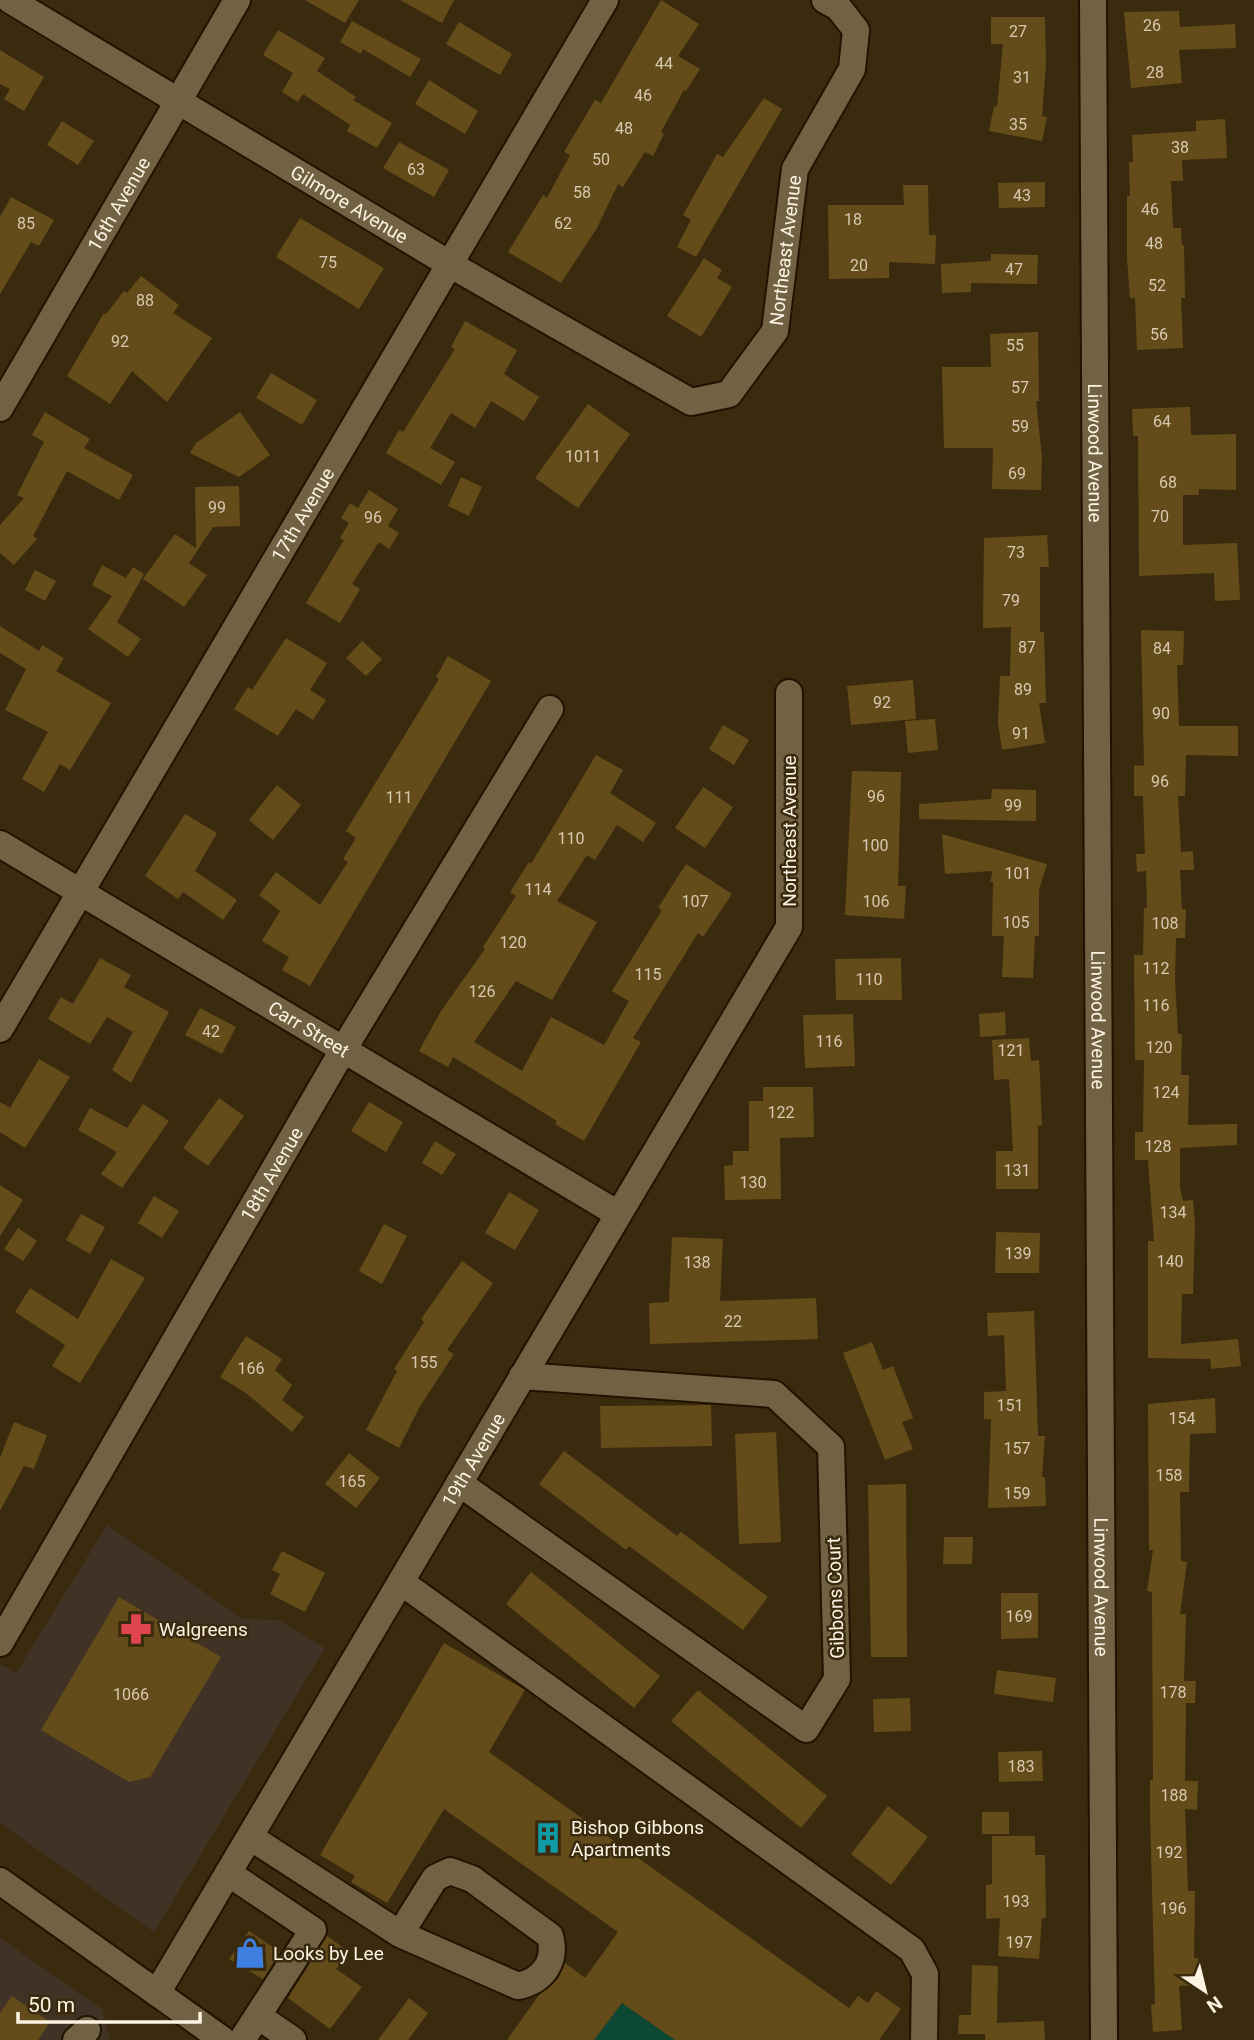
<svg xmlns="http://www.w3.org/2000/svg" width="1254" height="2040" font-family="Roboto,sans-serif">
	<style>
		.commercial { fill: #413226 }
		.green { fill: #0c4833 }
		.building { fill: #644c1a }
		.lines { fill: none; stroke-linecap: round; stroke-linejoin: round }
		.minor-casing { stroke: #211300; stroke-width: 30 }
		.minor { stroke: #726244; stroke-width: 26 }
		.labels { text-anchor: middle; stroke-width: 5; stroke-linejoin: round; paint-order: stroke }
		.number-label { font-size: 16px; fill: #d7c9b1 }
		.street-label { font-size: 19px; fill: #fdf3e3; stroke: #3a2b0f }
		.poi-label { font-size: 19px; fill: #fdf3e3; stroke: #3a2b0f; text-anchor: start }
	</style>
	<rect width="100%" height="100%" fill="#3a2b0f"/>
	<path class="commercial" d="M107,1525L243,1619L279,1620L325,1648L154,1932L0,1823V1664L16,1673Z
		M0,1938L102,2009L110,2040H0Z"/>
	<path class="green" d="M622,2003L675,2040H594Z"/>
	<path class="building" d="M305,0H359L345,23Z
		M400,0H454L442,23Z
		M661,0L699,24L678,56L700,69L686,91L684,90L661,132L664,134L653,156L645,152L623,187L618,184L597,228L561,283L508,252L543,195L547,198L570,155L564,152L595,100L601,103Z
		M1179,11L1180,27L1235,24L1236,48L1179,50L1182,83L1131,88L1124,12Z
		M991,17H1045L1046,64L1042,116L1047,117L1042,141L989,131L994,106L997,107L1003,44H991Z
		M352,21L421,59L410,77L363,49L361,54L340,42Z
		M459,22L512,54L500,75L446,44Z
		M278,30L325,58L317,71L356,97L353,100L392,123L377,148L347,131L350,125L303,94L298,102L282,92L293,73L263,55Z
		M0,50L44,77L24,111L4,99L10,89L0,84Z
		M429,80L478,111L465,134L415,104Z
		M764,98L782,109L696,257L677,247L691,220L683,215L717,154L723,157Z
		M1225,119L1227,158L1182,160L1183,181H1171L1173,228H1181L1182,245H1184L1185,298H1181L1183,348L1137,350L1135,298H1130L1127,258V196H1130L1129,162H1133L1132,135L1196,131V121Z
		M62,121L94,141L78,165L47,145Z
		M399,142L449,170L434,197L383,168Z
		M1045,182V207L999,208L998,183Z
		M903,185H928L929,235H936L935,264L889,262V278L829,279L828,205H904Z
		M11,197L54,220L39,246L31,242L0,294V217Z
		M300,218L384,268L359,309L276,257Z
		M991,254L1038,255L1037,284L971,283V292L942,293L941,264L991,261Z
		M704,258L722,270L717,278L732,287L701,337L667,316Z
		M141,276L179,305L173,313L212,338L167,402L132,371L110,404L67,376L104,313L106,314L124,291L127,293Z
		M465,321L517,350L504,374L539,397L524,421L491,401L475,428L451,413L430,448L455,462L441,485L386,453L399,430L403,432L455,349L451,347Z
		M1038,332L1039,401H1036L1042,457L1041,490L992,489L993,448H944L942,367H991L990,334Z
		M271,373L317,400L302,425L256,398Z
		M588,404L630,434L578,508L535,478Z
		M1190,407L1191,435L1236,434V490L1199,489V495H1183V545L1237,543L1240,600L1215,601L1214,573L1139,576L1138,436H1133L1132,409Z
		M45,412L90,439L84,448L133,475L119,500L67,471L33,536L37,539L14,565L0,553V525L24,498L17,495L44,442L32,435Z
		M240,412L270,455L239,477L190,453L196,443Z
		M461,477L482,487L469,516L448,506Z
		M239,486L240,526L213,527L189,563L207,575L184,607L143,579L175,534L196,548L195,487Z
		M369,490L398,509L388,526L399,533L389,549L379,542L352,584L360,589L340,623L306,603L344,540L340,538L349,523L341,518L350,503L358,508Z
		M1047,535L1049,567H1040V632H1044L1046,703H1039L1045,743L1002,750L998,723L1000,676H1010L1011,627L983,628L984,538Z
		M102,565L126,578L133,567L144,574L117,622L141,639L128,657L88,629L112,596L92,585Z
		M35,570L56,581L45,601L25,590Z
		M0,626L39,651L42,645L64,658L56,671L111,703L70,770L60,764L44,792L22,779L48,732L5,710L26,669L0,653Z
		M1141,630L1184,631L1183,665H1177L1179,726H1238V756L1186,755L1185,796H1178L1181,852L1193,851L1194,870H1180L1182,909H1186L1185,938H1176L1175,981L1178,1034H1182L1181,1075H1189L1188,1125L1237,1124V1145L1180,1148V1187L1183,1201L1193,1200L1195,1223L1193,1294H1182L1181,1344L1238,1339L1241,1366L1211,1369L1210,1359L1148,1358V1241H1154L1148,1160H1135V1132H1143L1144,1060H1135L1134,955H1143L1144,908H1147L1146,871L1137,872L1136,854H1145L1143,796H1134V765L1144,766Z
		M286,638L327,663L310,690L326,700L313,720L296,709L278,736L234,709L248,687L252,690Z
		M362,641L382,659L366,676L346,658Z
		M448,656L491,681L310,986L282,970L289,957L262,941L280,911L259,895L276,872L320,905L348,862L343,859L356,838L346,831L439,679L436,677Z
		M913,680L916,719L851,725L847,686Z
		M935,719L938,750L908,753L905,721Z
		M723,725L749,740L734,765L709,749Z
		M596,755L623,770L610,793L656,823L643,842L617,825L595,860L587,855L557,901L597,922L552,1000L516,981L474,1042L522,1071L551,1017L604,1045L629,1001L612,991L662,910L658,908L686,864L732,894L703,937L698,933L633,1038L641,1042L584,1141L555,1124L557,1121L453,1057L448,1067L419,1051L441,1011L485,949L483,947L516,896L510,892L529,862L531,864Z
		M852,771L901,772L898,886H906L904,919L845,915Z
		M277,785L301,805L273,840L249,820Z
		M703,787L733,807L705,848L675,828Z
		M992,789L1036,790V821L919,819V804L991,799Z
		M185,814L217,833L195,871L237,900L223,920L183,892L178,899L145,876Z
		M942,834L1047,864L1039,890V936H1035L1033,978L1002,977L1004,936H992L993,882H990L993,871L945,874Z
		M100,958L131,975L124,987L169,1012L131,1083L112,1070L133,1032L107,1017L90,1044L48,1019L61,997L73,1004Z
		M901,958L902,1000H836L835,959Z
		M200,1008L236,1027L222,1054L185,1035Z
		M1005,1012L1006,1035L980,1037L979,1014Z
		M853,1014L855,1066L805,1068L803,1015Z
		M1029,1038L1031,1061L1039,1060L1040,1077L1042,1125L1038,1126V1189H996V1151H1013L1009,1079L994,1080L992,1040Z
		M39,1059L70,1077L25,1148L0,1132V1102L10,1108Z
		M763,1087H813L814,1137L780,1138L781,1199L725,1200L724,1166L733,1165V1151H749V1101H763Z
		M219,1098L244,1116L208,1166L183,1148Z
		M369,1102L403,1122L386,1152L351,1131Z
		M143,1104L169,1121L122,1188L101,1174L117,1152L78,1130L90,1108L127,1128Z
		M435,1141L456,1154L442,1175L422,1163Z
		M0,1185L23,1200L0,1236Z
		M509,1192L539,1210L515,1250L485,1233Z
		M154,1196L179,1211L162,1238L138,1223Z
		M81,1214L105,1227L90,1254L66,1240Z
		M384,1224L407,1236L382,1284L359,1271Z
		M18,1228L37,1241L23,1261L4,1249Z
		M996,1232L1040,1233L1039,1273H995Z
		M672,1237L723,1239L720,1301L816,1298L818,1339L650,1344L649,1303L669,1302Z
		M111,1259L145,1278L80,1383L52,1366L65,1345L15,1312L30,1288L78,1319Z
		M462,1261L493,1283L447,1350L454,1354L419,1408L399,1448L366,1430L397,1371L394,1369L424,1322L421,1319Z
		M1034,1311L1038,1436H1045L1042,1477H1045L1046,1506L988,1508L991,1419H984V1392L1006,1391L1004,1335L988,1336L987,1313Z
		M246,1336L282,1359L275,1370L292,1385L282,1400L304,1417L292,1432L246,1393L220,1377Z
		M872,1342L883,1370L893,1366L913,1418L902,1422L913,1449L885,1460L843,1353Z
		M1215,1398L1216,1433L1190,1434L1189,1492H1180L1181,1561L1187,1562L1180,1614H1186L1184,1681H1196L1195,1703H1186L1185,1781H1198L1197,1810L1185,1809L1188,1891H1195L1194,1958H1198L1199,1985L1179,1986L1182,2030L1153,2032L1151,2005L1155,2004L1150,1812V1780H1153L1152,1592L1147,1591L1153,1550H1149L1148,1404Z
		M711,1405L712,1446L601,1448L600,1406Z
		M14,1422L47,1435L34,1469L24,1466L0,1511V1458Z
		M776,1432L781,1542L739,1544L735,1434Z
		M564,1451L677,1536L681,1532L768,1597L743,1630L629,1546L626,1550L539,1484Z
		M349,1453L380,1478L356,1508L325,1484Z
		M906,1484L907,1657H871L868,1485Z
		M944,1537H973L972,1564H943Z
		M282,1551L325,1573L305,1612L270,1594L280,1574L272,1570Z
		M531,1572L660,1676L634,1708L506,1604Z
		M1001,1593H1038V1638L1001,1639Z
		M119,1597L221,1657L150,1777L129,1782L41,1730Z
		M444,1643L525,1690L489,1752L849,2008L858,1996L868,2003L876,1991L901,2009L879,2040H675L622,2003L594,2040H507L539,1995L558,1979L565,1963L585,1978L618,1932L444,1809L387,1903L351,1882L355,1876L320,1855Z
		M997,1670L1056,1678L1053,1702L994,1694Z
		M698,1690L827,1796L801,1828L671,1721Z
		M910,1698L911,1731L874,1732L873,1699Z
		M1042,1751L1043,1781L999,1782L998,1752Z
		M888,1806L928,1837L891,1885L851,1854Z
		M982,1812H1009V1834H982Z
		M992,1836H1035V1855H1045L1046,1918H1042L1039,1959L998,1956L1000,1918L986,1919V1885L992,1884Z
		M249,1931L280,1952L263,1979L229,1959Z
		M327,1936L349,1952L336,1969L362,1987L330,2029L288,1998Z
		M972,1965L998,1966L997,2023L1044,2021L1045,2040H985V2034H958L959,2015H971Z
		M12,1996L50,2022L38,2040H0V2013Z
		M409,1998L428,2013L408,2040H378Z"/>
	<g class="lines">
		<defs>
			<g id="minor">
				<path id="s1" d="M10,0L451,265L691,402L729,394L775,331L795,169L852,69L856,30L838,7L825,0"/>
				<path id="s2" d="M1093,0L1104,2040"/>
				<path id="s3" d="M0,408L237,0"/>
				<path id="s4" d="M0,844L618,1214"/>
				<path id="s5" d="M0,1029L605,0"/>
				<path d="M459,1483L806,1729L837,1679L831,1447L774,1394L522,1376"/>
				<path d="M401,1582L912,1950L925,1974L924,2040"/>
				<path id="s6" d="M0,1643L343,1050L550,709"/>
				<path d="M250,1837L400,1934L518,1986C543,1981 557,1961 550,1936L472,1879L450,1871L435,1878L400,1934"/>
				<path d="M228,1873L313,1930L242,2040"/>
				<path d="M0,1881L223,2040"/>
				<path id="s7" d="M157,1993L789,927V693"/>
				<path d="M258,2016L293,2040"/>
				<path d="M76,2040L87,2030"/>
			</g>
		</defs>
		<use href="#minor" class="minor-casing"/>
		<use href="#minor" class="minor"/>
	</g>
	<defs>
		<symbol id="pharmacy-bare" viewBox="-9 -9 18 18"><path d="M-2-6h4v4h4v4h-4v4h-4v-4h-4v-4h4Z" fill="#e0444e" stroke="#3a2b0f" stroke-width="2.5" paint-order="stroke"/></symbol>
		<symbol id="building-bare" viewBox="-9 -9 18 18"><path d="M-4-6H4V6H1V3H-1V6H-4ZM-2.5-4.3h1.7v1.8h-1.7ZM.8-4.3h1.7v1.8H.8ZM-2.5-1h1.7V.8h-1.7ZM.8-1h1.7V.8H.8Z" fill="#0f9aa8" stroke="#3a2b0f" stroke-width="2.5" paint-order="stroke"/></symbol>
		<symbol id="shop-bare" viewBox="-9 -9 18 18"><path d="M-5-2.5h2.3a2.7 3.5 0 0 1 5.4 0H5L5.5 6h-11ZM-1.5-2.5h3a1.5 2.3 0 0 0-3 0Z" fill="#3f7fe0" stroke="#3a2b0f" stroke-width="2.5" paint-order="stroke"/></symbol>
	</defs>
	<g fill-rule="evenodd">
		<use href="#pharmacy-bare" x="114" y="1607" width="44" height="44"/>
		<use href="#building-bare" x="526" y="1816" width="44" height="44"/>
		<use href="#shop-bare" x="228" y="1931" width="44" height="44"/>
	</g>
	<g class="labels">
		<g class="number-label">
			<text x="1152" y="31">26</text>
			<text x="1018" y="37">27</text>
			<text x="664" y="69">44</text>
			<text x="1155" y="78">28</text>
			<text x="1022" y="83">31</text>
			<text x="643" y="101">46</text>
			<text x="1018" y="130">35</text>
			<text x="624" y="134">48</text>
			<text x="1180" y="153">38</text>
			<text x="601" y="165">50</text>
			<text x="416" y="175">63</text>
			<text x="582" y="198">58</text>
			<text x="1022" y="201">43</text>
			<text x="1150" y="215">46</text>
			<text x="853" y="225">18</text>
			<text x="26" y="229">85</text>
			<text x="563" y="229">62</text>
			<text x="1154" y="249">48</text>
			<text x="328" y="268">75</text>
			<text x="859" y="271">20</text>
			<text x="1014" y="275">47</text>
			<text x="1157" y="291">52</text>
			<text x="145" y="306">88</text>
			<text x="1159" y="340">56</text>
			<text x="120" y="347">92</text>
			<text x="1015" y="351">55</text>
			<text x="1020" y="393">57</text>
			<text x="1162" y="427">64</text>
			<text x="1020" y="432">59</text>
			<text x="583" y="462">1011</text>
			<text x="1017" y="479">69</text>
			<text x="1168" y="488">68</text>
			<text x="217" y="513">99</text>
			<text x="1160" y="522">70</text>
			<text x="373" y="523">96</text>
			<text x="1016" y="558">73</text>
			<text x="1011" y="606">79</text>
			<text x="1027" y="653">87</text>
			<text x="1162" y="654">84</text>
			<text x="1023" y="695">89</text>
			<text x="882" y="708">92</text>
			<text x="1161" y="719">90</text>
			<text x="1021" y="739">91</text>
			<text x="1160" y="787">96</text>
			<text x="876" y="802">96</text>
			<text x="399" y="803">111</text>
			<text x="1013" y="811">99</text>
			<text x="571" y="844">110</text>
			<text x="875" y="851">100</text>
			<text x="1018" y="879">101</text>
			<text x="538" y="895">114</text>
			<text x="695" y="907">107</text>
			<text x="876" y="907">106</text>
			<text x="1016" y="928">105</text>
			<text x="1165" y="929">108</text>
			<text x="513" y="948">120</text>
			<text x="1156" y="974">112</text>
			<text x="648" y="980">115</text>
			<text x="869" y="985">110</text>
			<text x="482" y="997">126</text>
			<text x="1156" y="1011">116</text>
			<text x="211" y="1037">42</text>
			<text x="829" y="1047">116</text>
			<text x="1159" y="1053">120</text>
			<text x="1011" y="1056">121</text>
			<text x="1166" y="1098">124</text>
			<text x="781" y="1118">122</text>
			<text x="1158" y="1152">128</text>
			<text x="1017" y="1176">131</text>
			<text x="753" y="1188">130</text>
			<text x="1173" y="1218">134</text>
			<text x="1018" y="1259">139</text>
			<text x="1170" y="1267">140</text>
			<text x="697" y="1268">138</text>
			<text x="733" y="1327">22</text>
			<text x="424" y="1368">155</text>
			<text x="251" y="1374">166</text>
			<text x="1010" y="1411">151</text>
			<text x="1182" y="1424">154</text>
			<text x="1017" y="1454">157</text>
			<text x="1169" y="1481">158</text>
			<text x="352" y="1487">165</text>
			<text x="1017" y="1499">159</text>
			<text x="1019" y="1622">169</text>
			<text x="1173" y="1698">178</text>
			<text x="131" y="1700">1066</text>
			<text x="1021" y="1772">183</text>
			<text x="1174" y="1801">188</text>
			<text x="1169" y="1858">192</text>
			<text x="1016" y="1907">193</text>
			<text x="1173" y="1914">196</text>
			<text x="1019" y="1948">197</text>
		</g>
		<g class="street-label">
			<text dy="7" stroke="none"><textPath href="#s3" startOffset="236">16th Avenue</textPath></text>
			<text dy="7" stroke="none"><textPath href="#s1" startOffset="396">Gilmore Avenue</textPath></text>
			<text dy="7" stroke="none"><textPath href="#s1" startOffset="989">Northeast Avenue</textPath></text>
			<text dy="7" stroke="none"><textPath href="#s2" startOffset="453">Linwood Avenue</textPath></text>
			<text dy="7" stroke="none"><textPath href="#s5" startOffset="597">17th Avenue</textPath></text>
			<text transform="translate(789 831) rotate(-90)" y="7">Northeast Avenue</text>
			<text dy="7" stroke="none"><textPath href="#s2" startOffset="1020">Linwood Avenue</textPath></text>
			<text dy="7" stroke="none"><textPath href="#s4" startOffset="360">Carr Street</textPath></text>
			<text dy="7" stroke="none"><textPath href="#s6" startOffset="542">18th Avenue</textPath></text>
			<text dy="7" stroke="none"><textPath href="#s7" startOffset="620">19th Avenue</textPath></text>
			<text dy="7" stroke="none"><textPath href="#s2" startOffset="1587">Linwood Avenue</textPath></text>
			<text transform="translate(835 1598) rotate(-92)" y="7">Gibbons Court</text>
		</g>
		<g class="poi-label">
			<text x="159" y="1636">Walgreens</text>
			<text x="571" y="1834">Bishop Gibbons<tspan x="571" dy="22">Apartments</tspan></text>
			<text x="273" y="1960">Looks by Lee</text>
		</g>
	</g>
	<g transform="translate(1205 1991) rotate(145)" stroke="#3a2b0f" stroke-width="5" paint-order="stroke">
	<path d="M0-5L12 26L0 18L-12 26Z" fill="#fdf3e3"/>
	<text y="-10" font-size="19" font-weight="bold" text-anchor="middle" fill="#fdf3e3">N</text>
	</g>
	<path d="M18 2012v10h182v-10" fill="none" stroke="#fdf3e3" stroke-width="3.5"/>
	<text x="28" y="2012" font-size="21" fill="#fdf3e3" stroke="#3a2b0f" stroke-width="5" paint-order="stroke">50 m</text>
</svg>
